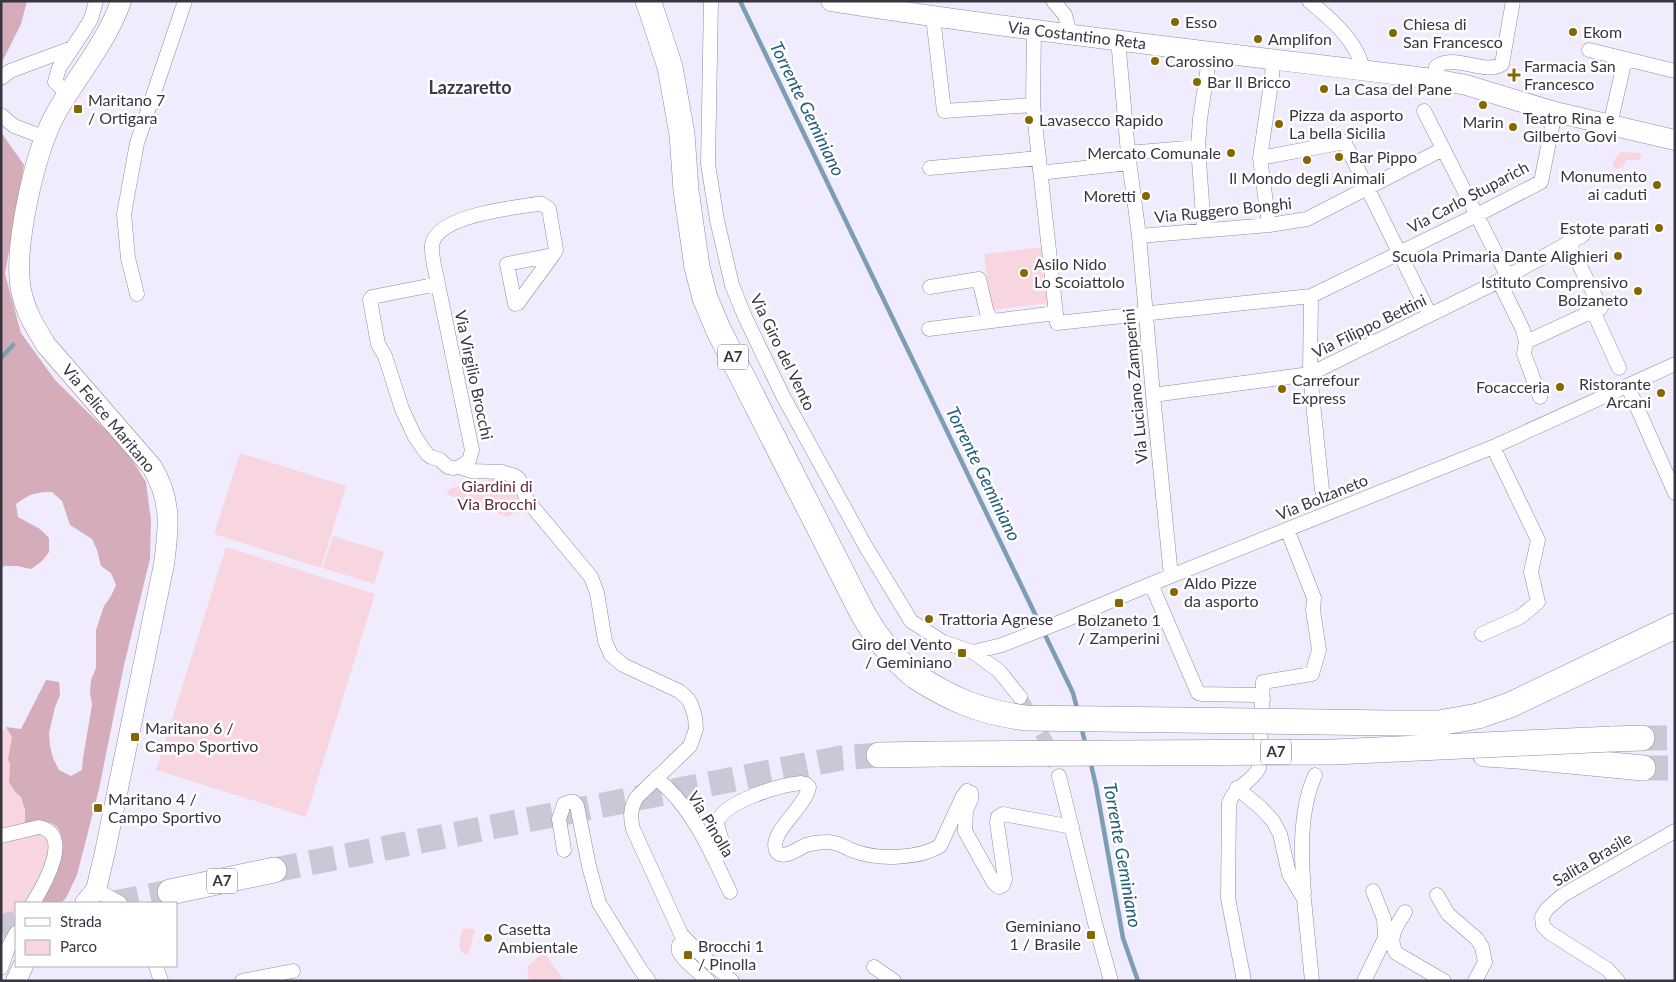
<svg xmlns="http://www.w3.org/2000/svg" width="1676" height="982" font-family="Lato,sans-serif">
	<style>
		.green { fill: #f8d6e0 }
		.forest { fill: #d5acb9 }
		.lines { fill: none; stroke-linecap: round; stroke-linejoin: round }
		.stream { stroke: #7c9eb4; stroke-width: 4.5 }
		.street-tunnel { stroke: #cbc7d7; stroke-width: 14; stroke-dasharray: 14 7; stroke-linecap: butt }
		.highway-tunnel { stroke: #cbc7d7; stroke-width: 25; stroke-dasharray: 25 12; stroke-linecap: butt }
		.street-casing { stroke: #918aa4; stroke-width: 15 }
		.secondary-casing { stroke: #918aa4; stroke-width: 21 }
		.highway-casing { stroke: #918aa4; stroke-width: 26 }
		.street { stroke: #fff; stroke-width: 14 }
		.secondary { stroke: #fff; stroke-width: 20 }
		.highway { stroke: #fff; stroke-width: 25 }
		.highway-bridge-casing { stroke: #918aa4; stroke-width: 26; stroke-linecap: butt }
		.highway-bridge { stroke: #fff; stroke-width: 25 }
		.poi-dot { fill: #846700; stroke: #fff; stroke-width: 2 }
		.labels { text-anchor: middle; stroke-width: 5; stroke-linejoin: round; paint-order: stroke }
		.shield { fill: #fff; stroke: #747279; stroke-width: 1 }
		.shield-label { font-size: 15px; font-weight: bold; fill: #383540 }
		.poi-label { font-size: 16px; fill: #383540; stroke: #fff; text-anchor: start }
		.street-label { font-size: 16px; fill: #383540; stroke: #fff }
		.park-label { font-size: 16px; fill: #5f2b3e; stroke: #fff }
		.neighbourhood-label { font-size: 18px; font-weight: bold; fill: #3d364d; stroke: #fff }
		.water-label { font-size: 18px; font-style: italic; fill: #225d7d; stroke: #fff }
	</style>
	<rect width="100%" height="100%" fill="#f0ecfd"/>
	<path class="green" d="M1620,152L1640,153L1642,156L1639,160H1626L1623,167L1617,169L1613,166V162Z
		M1044,247L1050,303L992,310L984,254Z
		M240,453L346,486L321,568L214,534Z
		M498,478L507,480L511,485L524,510L507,517L446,494L451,488Z
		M333,536L384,552L374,584L323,568Z
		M226,547L375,594L306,817L156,770Z
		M6,727L12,737L8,758L10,764L9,782L15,792L21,797L25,810V825L1,831V735Z
		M33,833L41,835L48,841L49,857L28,903H16V923L1,951V841Z
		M463,928L475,930L468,955C455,952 460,938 463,928Z
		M544,952L560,975L562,981H529L527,967Z"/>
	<path class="forest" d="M1,1H27L21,24L1,64Z
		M1,132L24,165L5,274L21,333L55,380L126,450L146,482L151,520L150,559L124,665L99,789L77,875L66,898L61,903H42C56,877 86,806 25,825V810L21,797L15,792L9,782L10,764L8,759L12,737L6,727L21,729L46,680L59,682L60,695L55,707L49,733L50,746L53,758L59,770L71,776L82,770L83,758L92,705L90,692L91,680L96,668V630L104,606L111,596L116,585L111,573L101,566L97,550L92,539L70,525L62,501L52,492C36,492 29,494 16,504L18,517L40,529L49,538V552L41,562L31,569L17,566H4L1,569Z"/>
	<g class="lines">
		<path class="stream" d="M740,1L1073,693L1078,712
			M1,358L13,345
			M1081,726L1086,746
			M1090,760L1096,786L1123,938L1138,981"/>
		<path class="street-tunnel" d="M1020,697L1045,739L1059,776"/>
		<path class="highway-tunnel" d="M1642,738H1675
			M1643,768H1675
			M274,870L841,758L879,755
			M114,903L170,892
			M1,927L16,923"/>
		<defs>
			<path id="street" d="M711,1L708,164L717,220L732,285L745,317L783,396L866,547L911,621L943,642L973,652L999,671L1020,697
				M1053,1L1065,15L1070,34
				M1309,1C1330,18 1358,42 1363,70
				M933,17L944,111L1033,105
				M1034,29L1033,105L1057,323L1311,296L1477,215L1541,182L1555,112
				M1118,39L1128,153L1139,236L1153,395L1171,576
				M1589,50L1675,71
				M1,78L10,71L72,48
				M1434,79L1436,67C1453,52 1485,76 1502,64L1513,1
				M68,94L55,82L59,68L83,32L91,19L96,1
				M1424,111L1507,275
				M1,115L14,126L46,138
				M1610,125L1625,59
				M1348,149L1430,315
				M1128,153L1198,147
				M1260,158L1345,142
				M930,168L1039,158
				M1040,171L1048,172L1129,163
				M1269,225L1260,158L1272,77L1273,60
				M1204,230L1198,147L1200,119L1210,53
				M1139,236L1269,225L1307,219L1443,149
				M1568,242L1601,308L1593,311L1619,368
				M1499,281L1523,330L1526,342L1524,354L1540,397
				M438,284C436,272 431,257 432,245C437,215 513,208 537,204H542L549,209L556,250L553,255L507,264L515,304L518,303L553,255
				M930,287L979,279L987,313L993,321
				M137,294L128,258L124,214L137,143L185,1
				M1311,296L1310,374L1322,490
				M929,329L1056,313
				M1526,342L1593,311
				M1628,387L1675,493
				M1153,395L1310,374L1499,281L1583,235
				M459,467L469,461L472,450L438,284L372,297L370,300L378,344L385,356L402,409L415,437L427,454L431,457L440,460L448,467L454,468L459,467L472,471L502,472L515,476L519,479L527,500L591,577L597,593L605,641L611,655L623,665L679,691L688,699L691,704L695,717L696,729L690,746L637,797C630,808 630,817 633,829L681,934L697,951L732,981
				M1151,584L1198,693L1202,694L1255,695L1263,699
				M1482,634L1520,617L1538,602L1531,572L1538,540L1493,447
				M973,652L1002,645L1063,621L1151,584L1493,447L1675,364
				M1059,776L1095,923L1111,981
				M656,778C692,806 711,852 730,892
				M1237,788L1261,808L1273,821L1280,834L1289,874L1304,899L1312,981
				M1,836L39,827C74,834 44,885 33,903
				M564,850L559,819L564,804L569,802H574L577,806L589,866L599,903L640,969L649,981
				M715,860C729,846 719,838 717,822C725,801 780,785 801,783L806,784L809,787C806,807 769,832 776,850C781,862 799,848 806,845C813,843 822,842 829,842C841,843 843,847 854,851C878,860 918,859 940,846L963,796L967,791L971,793V799L966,810L965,831L994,883L999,887L1003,885L1005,879L997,823L998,817L1003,814L1072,827
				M96,890L120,903
				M1304,893C1301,855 1299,811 1315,775
				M1437,895L1448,914L1477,939L1482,947L1485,962L1475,981
				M1405,912C1397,925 1387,938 1396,953L1444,981
				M685,938L679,945V952L685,960L708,981
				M156,966L161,981
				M874,967L894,981
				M1,968L8,948L16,933
				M242,981L293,971
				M1244,981L1228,898L1229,803C1236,784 1250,785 1259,768L1263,682L1312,674L1319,650L1313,610L1314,598L1287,529
				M1364,981L1385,938L1384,919L1373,891
				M1618,981L1607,969L1550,933L1543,926L1542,917L1547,909L1563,895L1675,831"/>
			<path id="secondary" d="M831,1C1031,32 1233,54 1434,79L1466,85L1555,112L1675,140
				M85,903L96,890L105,852L164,564C169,527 172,500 152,467L46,345C35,327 25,311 21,290C13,248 35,150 56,113C77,76 107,42 121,1
				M16,981L23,966"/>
			<path id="highway" d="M648,1L651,9L670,67L682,134L686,190L697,267L705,298L718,329L863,614C877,639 893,658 915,676
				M1478,716L1510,705L1675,626
				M1612,739L1642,738
				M1485,754L1518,756L1643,768
				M879,755L939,754
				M170,892L274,870"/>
		</defs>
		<use href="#street" class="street-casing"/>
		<use href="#secondary" class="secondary-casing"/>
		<use href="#highway" class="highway-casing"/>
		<use href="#street" class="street"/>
		<use href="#secondary" class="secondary"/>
		<use href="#highway" class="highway"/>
		<defs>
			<path id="highway-bridge" d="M915,676C952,700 981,712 1025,718L1392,723H1439L1478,716
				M939,754L1334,752L1612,739"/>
		</defs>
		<use href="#highway-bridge" class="highway-bridge-casing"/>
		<use href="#highway-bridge" class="highway-bridge"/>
	</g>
	<g class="poi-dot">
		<circle cx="1175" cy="22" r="5"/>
		<circle cx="1573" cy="32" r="5"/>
		<circle cx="1393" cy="33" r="5"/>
		<circle cx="1258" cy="39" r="5"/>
		<circle cx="1155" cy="61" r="5"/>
		<path d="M1511.5 67.5h5v5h5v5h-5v5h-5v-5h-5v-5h5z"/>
		<circle cx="1197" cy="82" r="5"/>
		<circle cx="1324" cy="89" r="5"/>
		<circle cx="1483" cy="105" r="5"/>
		<rect x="73" y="104" width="10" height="10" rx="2.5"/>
		<circle cx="1029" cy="120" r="5"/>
		<circle cx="1279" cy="124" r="5"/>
		<circle cx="1513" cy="127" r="5"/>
		<circle cx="1231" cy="153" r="5"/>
		<circle cx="1339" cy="157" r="5"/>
		<circle cx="1307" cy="160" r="5"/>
		<circle cx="1657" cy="185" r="5"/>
		<circle cx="1146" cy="196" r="5"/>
		<circle cx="1659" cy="228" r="5"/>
		<circle cx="1618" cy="256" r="5"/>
		<circle cx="1024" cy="273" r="5"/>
		<circle cx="1638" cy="291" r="5"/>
		<circle cx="1560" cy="387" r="5"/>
		<circle cx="1282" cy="389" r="5"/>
		<circle cx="1661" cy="393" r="5"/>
		<circle cx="1174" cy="592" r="5"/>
		<rect x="1114" y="598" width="10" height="10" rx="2.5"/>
		<circle cx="929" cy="619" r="5"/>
		<rect x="957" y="648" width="10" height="10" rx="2.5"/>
		<rect x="130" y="732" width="10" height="10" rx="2.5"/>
		<rect x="93" y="803" width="10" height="10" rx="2.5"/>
		<rect x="1086" y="930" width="10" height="10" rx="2.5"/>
		<circle cx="488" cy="938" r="5"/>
		<rect x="683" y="950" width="10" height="10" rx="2.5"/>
	</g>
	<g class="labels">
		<g class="shield">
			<rect x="718" y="344.5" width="30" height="25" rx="4"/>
			<rect x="1261" y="739.5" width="30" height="25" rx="4"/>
			<rect x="207" y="868.5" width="30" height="25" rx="4"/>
		</g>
		<g class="shield-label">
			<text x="733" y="362">A7</text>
			<text x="1276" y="757">A7</text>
			<text x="222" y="886">A7</text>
		</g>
		<g class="poi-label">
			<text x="1185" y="28">Esso</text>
			<text x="1403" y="30">Chiesa di<tspan x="1403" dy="18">San Francesco</tspan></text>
			<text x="1583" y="38">Ekom</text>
			<text x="1268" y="45">Amplifon</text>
			<text x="1165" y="67">Carossino</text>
			<text x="1524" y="72">Farmacia San<tspan x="1524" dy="18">Francesco</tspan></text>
			<text x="1207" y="88">Bar Il Bricco</text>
			<text x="1334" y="95">La Casa del Pane</text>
			<text x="88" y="106">Maritano 7<tspan x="88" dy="18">/ Ortigara</tspan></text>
			<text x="1289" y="121">Pizza da asporto<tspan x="1289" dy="18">La bella Sicilia</tspan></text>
			<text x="1523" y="124">Teatro Rina e<tspan x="1523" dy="18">Gilberto Govi</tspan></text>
			<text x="1039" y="126">Lavasecco Rapido</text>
			<text x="1483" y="128" text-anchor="middle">Marin</text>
			<text x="1221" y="159" text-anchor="end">Mercato Comunale</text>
			<text x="1349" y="163">Bar Pippo</text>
			<text x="1647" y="182" text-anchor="end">Monumento<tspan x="1647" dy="18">ai caduti</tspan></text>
			<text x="1307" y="184" text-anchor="middle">Il Mondo degli Animali</text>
			<text x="1136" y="202" text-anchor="end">Moretti</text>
			<text x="1649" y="234" text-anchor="end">Estote parati</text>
			<text x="1608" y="262" text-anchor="end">Scuola Primaria Dante Alighieri</text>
			<text x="1034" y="270">Asilo Nido<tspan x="1034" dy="18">Lo Scoiattolo</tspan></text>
			<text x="1628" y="288" text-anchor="end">Istituto Comprensivo<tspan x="1628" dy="18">Bolzaneto</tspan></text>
			<text x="1292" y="386">Carrefour<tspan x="1292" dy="18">Express</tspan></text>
			<text x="1651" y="390" text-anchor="end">Ristorante<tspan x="1651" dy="18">Arcani</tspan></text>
			<text x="1550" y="393" text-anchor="end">Focacceria</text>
			<text x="1184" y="589">Aldo Pizze<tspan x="1184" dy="18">da asporto</tspan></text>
			<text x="939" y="625">Trattoria Agnese</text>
			<text x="1119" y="626" text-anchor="middle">Bolzaneto 1<tspan x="1119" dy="18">/ Zamperini</tspan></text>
			<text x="952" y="650" text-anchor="end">Giro del Vento<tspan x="952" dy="18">/ Geminiano</tspan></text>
			<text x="145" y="734">Maritano 6 /<tspan x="145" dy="18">Campo Sportivo</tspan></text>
			<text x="108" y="805">Maritano 4 /<tspan x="108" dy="18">Campo Sportivo</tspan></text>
			<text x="1081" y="932" text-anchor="end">Geminiano<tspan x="1081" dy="18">1 / Brasile</tspan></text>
			<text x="498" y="935">Casetta<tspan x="498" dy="18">Ambientale</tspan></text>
			<text x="698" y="952">Brocchi 1<tspan x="698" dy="18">/ Pinolla</tspan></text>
		</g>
		<g class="street-label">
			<text transform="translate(1077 35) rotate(7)" y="6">Via Costantino Reta</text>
			<text transform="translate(1468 197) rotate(-28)" y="6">Via Carlo Stuparich</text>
			<text transform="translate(1223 210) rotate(-6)" y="6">Via Ruggero Bonghi</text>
			<text transform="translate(1369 326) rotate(-26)" y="6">Via Filippo Bettini</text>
			<text transform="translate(783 352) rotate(64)" y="6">Via Giro del Vento</text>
			<text transform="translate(474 375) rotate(78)" y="6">Via Virgilio Brocchi</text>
			<text transform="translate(1135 386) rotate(-95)" y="6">Via Luciano Zamperini</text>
			<text transform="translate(109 418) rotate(50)" y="6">Via Felice Maritano</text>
			<text transform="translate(1322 497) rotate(-22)" y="6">Via Bolzaneto</text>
			<text transform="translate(711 824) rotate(59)" y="6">Via Pinolla</text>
			<text transform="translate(1592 859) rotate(-31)" y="6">Salita Brasile</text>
		</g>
		<g class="park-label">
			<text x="497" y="492">Giardini di<tspan x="497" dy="18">Via Brocchi</tspan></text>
		</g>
		<g class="neighbourhood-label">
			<text x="470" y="94">Lazzaretto</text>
		</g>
		<g class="water-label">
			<text transform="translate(807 109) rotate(64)" y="6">Torrente Geminiano</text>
			<text transform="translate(983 474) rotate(64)" y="6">Torrente Geminiano</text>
			<text transform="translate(1122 855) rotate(80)" y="6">Torrente Geminiano</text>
		</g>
	</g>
	<rect width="1676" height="982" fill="none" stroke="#383540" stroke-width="5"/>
	<rect x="15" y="902" width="162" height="65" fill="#ffffff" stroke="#afaeb3"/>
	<rect x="25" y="918" width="25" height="8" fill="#ffffff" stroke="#afaeb3"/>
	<text x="60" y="927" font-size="15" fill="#383540">Strada</text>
	<rect x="25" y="940" width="25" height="15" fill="#f8d6e0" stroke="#afaeb3"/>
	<text x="60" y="952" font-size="15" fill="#383540">Parco</text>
</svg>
